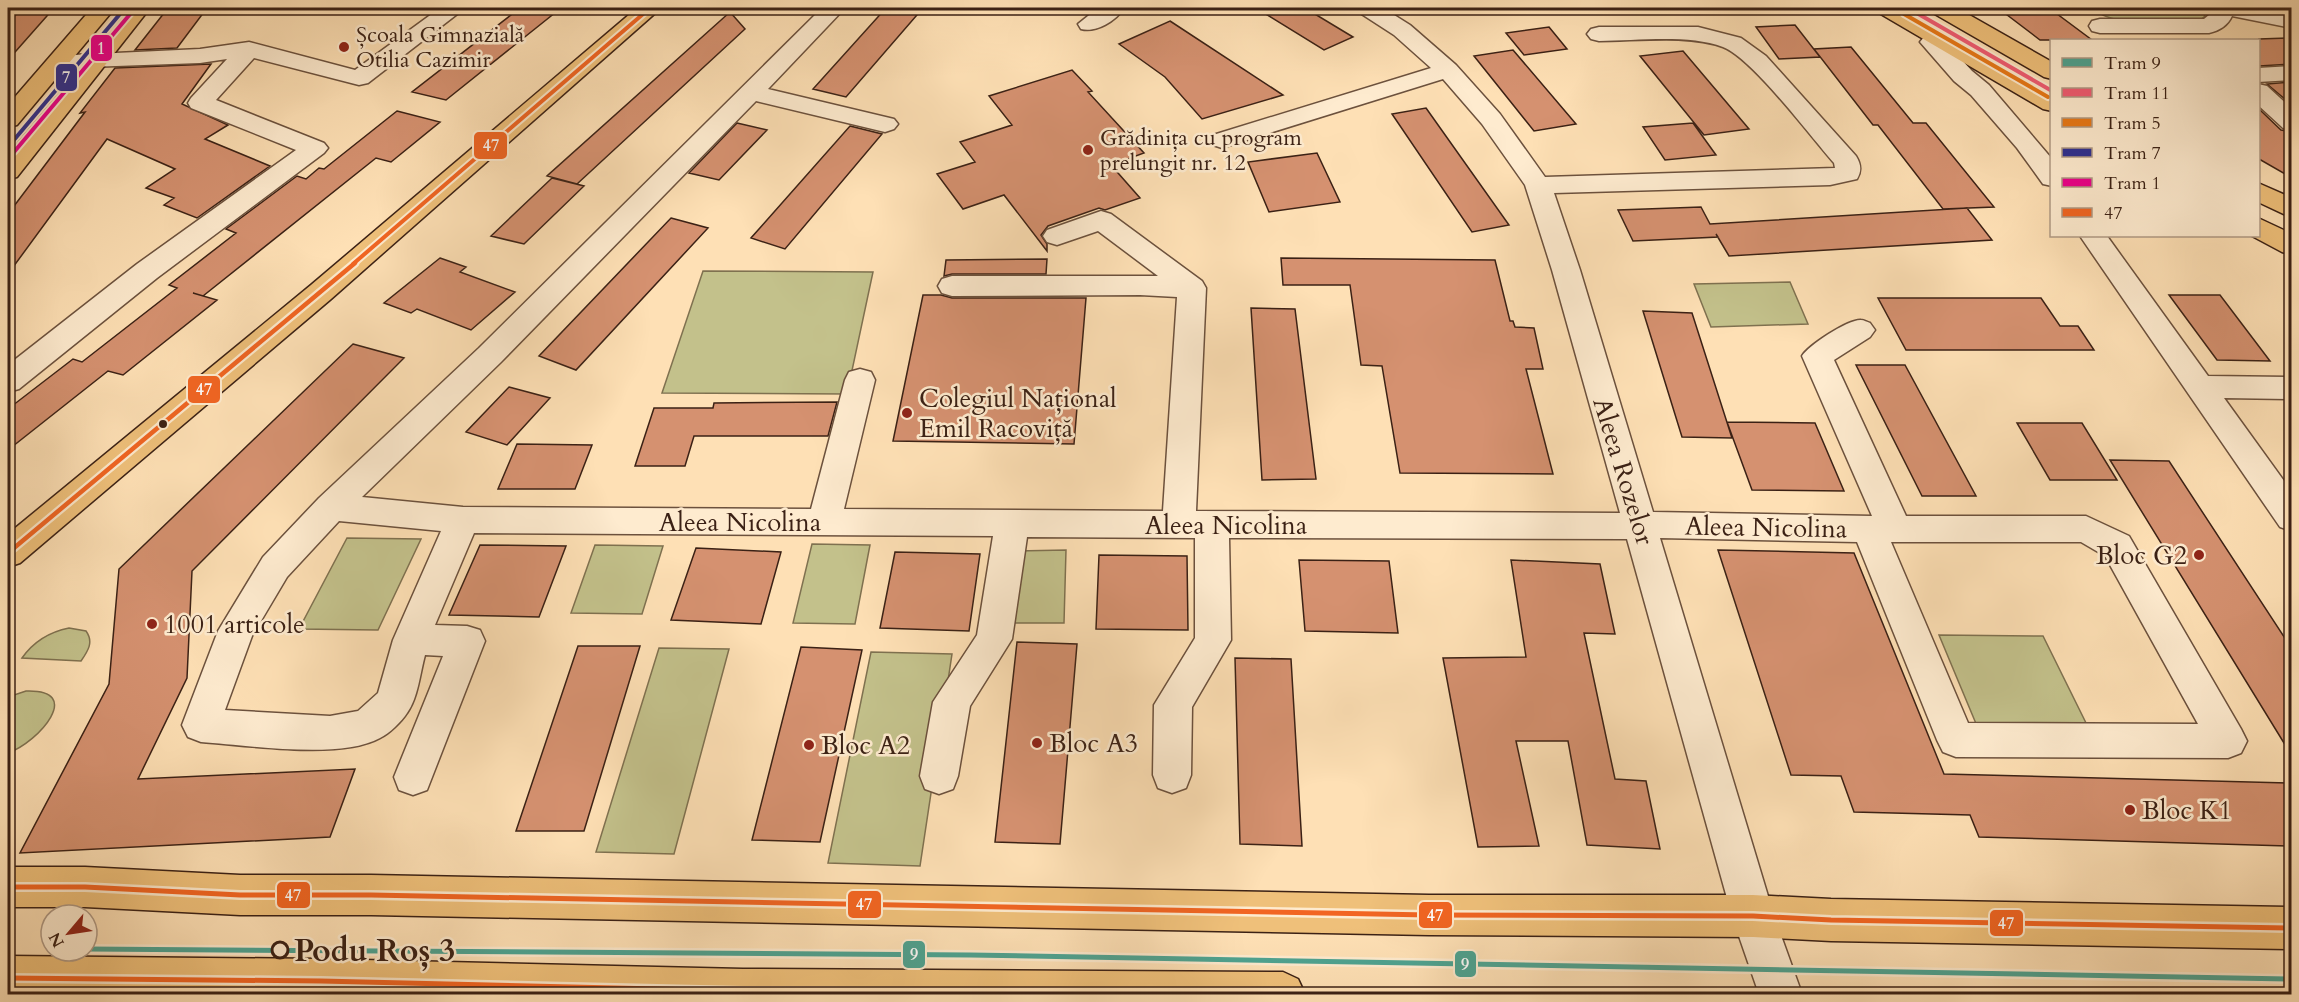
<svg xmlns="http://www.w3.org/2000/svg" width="2299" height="1002" font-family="Cardo,serif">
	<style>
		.green { fill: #c3c18b; stroke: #7f7150; stroke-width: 1.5 }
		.building { fill: #d59170; stroke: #3b2115; stroke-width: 1.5 }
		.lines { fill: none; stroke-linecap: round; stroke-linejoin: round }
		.minor-casing { stroke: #6c513d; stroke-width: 3 }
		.major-casing { stroke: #3b2115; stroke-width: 3 }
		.minor { fill: #feebcf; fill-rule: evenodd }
		.major { fill: #efc07a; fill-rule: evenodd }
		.bus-1-far2-casing { stroke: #feebcf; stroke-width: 8 }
		.bus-1-far1-casing { stroke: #feebcf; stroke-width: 9 }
		.bus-1-casing { stroke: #feebcf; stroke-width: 10 }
		.bus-1-far2 { stroke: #f26522; stroke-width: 4 }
		.bus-1-far1 { stroke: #f26522; stroke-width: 4.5 }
		.bus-1 { stroke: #f26522; stroke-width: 5 }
		.tram-1-casing { stroke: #feebcf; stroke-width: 10 }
		.tram-2-casing { stroke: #feebcf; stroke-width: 8 }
		.tram-3-casing { stroke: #feebcf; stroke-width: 8 }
		.tram-4-casing { stroke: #feebcf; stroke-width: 8 }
		.tram-5-casing { stroke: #feebcf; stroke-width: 8 }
		.tram-1 { stroke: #4ea391; stroke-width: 5 }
		.tram-2 { stroke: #f05b72; stroke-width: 4 }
		.tram-3 { stroke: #e77817; stroke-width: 4 }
		.tram-4 { stroke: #2e3092; stroke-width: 4 }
		.tram-5 { stroke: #ec008c; stroke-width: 4 }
		.poi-dot { fill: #8f2418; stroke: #feebcf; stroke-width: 2 }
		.bus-dot { fill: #3b2115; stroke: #feebcf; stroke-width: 2 }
		.stop-dot { fill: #feebcf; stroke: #3b2115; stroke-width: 3 }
		.labels { text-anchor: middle; stroke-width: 5; stroke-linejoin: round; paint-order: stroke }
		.far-poi-label { font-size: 22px; fill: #3b2115; stroke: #feebcf; text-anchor: start }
		.poi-label { font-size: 26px; fill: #3b2115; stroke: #feebcf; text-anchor: start }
		.street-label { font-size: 26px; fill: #3b2115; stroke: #feebcf }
		.near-stop-label { font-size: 32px; font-weight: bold; fill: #3b2115; stroke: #feebcf; text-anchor: start }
		.line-badge { stroke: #feebcf; stroke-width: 2 }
		.badge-label { font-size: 16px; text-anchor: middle; font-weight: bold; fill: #fff }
	</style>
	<rect width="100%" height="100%" fill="#fee0b5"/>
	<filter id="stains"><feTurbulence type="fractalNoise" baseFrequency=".00333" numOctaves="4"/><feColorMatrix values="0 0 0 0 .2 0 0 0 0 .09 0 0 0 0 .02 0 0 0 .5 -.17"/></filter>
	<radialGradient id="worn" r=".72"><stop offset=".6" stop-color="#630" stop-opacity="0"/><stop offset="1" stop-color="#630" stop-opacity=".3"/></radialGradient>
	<path class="green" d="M2092,8H2194L2202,11L2205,16L2199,21C2169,21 2114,29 2092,8Z
		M703,271L873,272L847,394L662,393Z
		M1790,282L1808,324L1711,327L1694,284Z
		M347,538L421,539L378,630L299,629Z
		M812,544L870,545L855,624L793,623Z
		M595,545L663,546L642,614L571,613Z
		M1066,550L1064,623H1009L1014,551Z
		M69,628L86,631C94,642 88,651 81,661L22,658C34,641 49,632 69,628Z
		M1939,635L2043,636L2088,727L1977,726Z
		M659,648L729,649L674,854L596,852Z
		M871,652L952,654L920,866L828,863Z
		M26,691C85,689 39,742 8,753V697Z"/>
	<path class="building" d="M22,8H54L8,60V23Z
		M168,8H207L177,48L135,50Z
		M520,8H561L446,100L412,92Z
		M886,8H923L846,97L813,89Z
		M1256,8H1305L1353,37L1324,50Z
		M1998,8H2049L2092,40H2040Z
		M730,12L745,29L577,184L547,176Z
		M1170,21L1283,95L1202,119L1165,77L1119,44Z
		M1795,25L1820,57L1779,59L1756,27Z
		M1549,27L1567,49L1524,55L1506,33Z
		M2292,38V64L2259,66V39Z
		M1851,47L1913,123H1926L1994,207L1943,209L1878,125H1873L1814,49Z
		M1513,50L1576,124L1534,131L1474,56Z
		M1683,51L1749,129L1704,135L1640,56Z
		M211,64L182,104L228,125L205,139L270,166L197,218L164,205L174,198L146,188L175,169L107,139L8,274V214L85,112L80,113L115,68Z
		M1072,70L1092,91L1088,92L1144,153L1111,165L1140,198L1105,210L1099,208L1048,226L1041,235L1047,244V251L1004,195L963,209L937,174L975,162L960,142L1012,125L989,96Z
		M2292,82V105L2267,84Z
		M1426,108L1509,225L1472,232L1392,114Z
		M2259,109L2281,130L2292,132V178L2259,159Z
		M397,111L440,122L391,162L376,158L203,296L193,293L217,300L123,375L108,371L8,450V409L73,359L82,362L177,288L169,285L236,233L226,229L297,176L306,179L319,168L324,169Z
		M737,123L767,130L719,180L689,173Z
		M1693,123L1716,155L1665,160L1643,127Z
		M850,126L882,134L785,249L751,238Z
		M1317,153L1340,202L1269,212L1248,162Z
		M552,178L584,186L524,244L491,236Z
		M1701,207L1710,224L1967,208L1992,240L1729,256L1716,234L1718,237L1633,241L1618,210Z
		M671,218L708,228L576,370L539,356Z
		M440,258L466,267L460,272L515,292L471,330L417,309L411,313L384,303Z
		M1281,258L1495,260L1510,321H1513L1515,327L1534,328L1543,369H1526L1553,474L1400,473L1382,366L1361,365L1350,285H1283Z
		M1047,259L1046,274H952L944,276L946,260Z
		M923,295H941L952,298H1086L1074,444L893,441Z
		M2169,295H2220L2270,361L2217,360Z
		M1878,298H2041L2060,326H2078L2094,350H1906Z
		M1251,308L1295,309L1316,479L1262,480Z
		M1643,311L1692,313L1732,438L1682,437Z
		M353,344L404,358L192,571L187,678L138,779L355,769L330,837L20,853L109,684L119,569Z
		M1856,365H1905L1976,496H1922Z
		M509,387L550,398L507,445L466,432Z
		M837,402L828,436H694L685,466H635L654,408H713L714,403Z
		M1727,422L1815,423L1844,491L1752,490Z
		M2017,423H2082L2117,480H2050Z
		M517,444L592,445L575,489H498Z
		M2110,460L2169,461L2292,649V756Z
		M480,545L566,546L539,617L449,615Z
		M696,548L781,552L761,624L671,620Z
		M1718,550L1854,553L1944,774L2292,783V846L1979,837L1970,815L1854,812L1841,776L1791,775Z
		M895,552L980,554L969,631L880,628Z
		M1099,555L1187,556L1188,630L1096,629Z
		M1299,560L1389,561L1398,633L1305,631Z
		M1511,560L1600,564L1615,634L1584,633L1615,779L1646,781L1660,849L1587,845L1568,741H1516L1539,846L1478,847L1443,658L1526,657Z
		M1017,642L1077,644L1060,844L995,842Z
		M578,646H640L584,831H516Z
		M801,647L862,650L820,842L752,840Z
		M1235,658L1291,659L1302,846L1240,844Z"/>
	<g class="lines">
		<defs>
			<path id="minor" d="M440,8H465L368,83L359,85L254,58L216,100L324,143L328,148L324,153L157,278L19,389L8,392V365L137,264L296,150L191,108L188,103L191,98L227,59L200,63L60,68L52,66L48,61L52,56L200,49L249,42L355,70Z
				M822,8H845L768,89L894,119L898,124L894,129L885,132L756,101L501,362L362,497L463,507L811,509L845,380L849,372L860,369L871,372L875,380L844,509L1163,511L1177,297L1140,295L952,296L942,293L938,286L942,279L952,276H1158L1098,231L1057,245L1047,242L1043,236L1047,230L1101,211L1111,214L1202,281L1206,288L1196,511L1620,513L1552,270L1525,185L1482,124L1443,79L1231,145L1222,148L1213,145L1209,140L1213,135L1431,68L1394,35L1360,13L1357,8H1383L1410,25L1456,65L1500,114L1545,177L1835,168L1834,163C1811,137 1752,58 1723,47C1688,34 1637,41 1599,41L1591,39L1587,34L1591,29L1599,27H1698L1741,38L1766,56L1856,156C1861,164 1862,171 1857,179L1830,185L1554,193L1580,270L1653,512L1872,516L1802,356C1808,346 1848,319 1861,320C1864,320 1867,322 1870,323L1875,330L1870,337L1834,360L1906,516H2086L2129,536L2241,729L2247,741L2241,753L2228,758L1956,757L1943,752L1937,740L1857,542L1660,538L1774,916L1802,994H1759L1732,916L1627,539L1229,538L1231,640L1192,707L1191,775L1186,788L1172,793L1158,788L1153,775L1154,705L1195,638V538L1027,537L1012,639L970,706L958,776L953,789L939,794L925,789L920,776L933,702L977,635L993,536L474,533L435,625L467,626L480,630L485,641L427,790L413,795L399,790L394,777L443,656L425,655C420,673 418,698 407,713C402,721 389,734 380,738C341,760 247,745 201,742L188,737L182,725L218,631L263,557L319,498L479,348ZM339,521L441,531L393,640L378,693L358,711L330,716L225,710L252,636L287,577ZM1891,542H2081L2105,556L2198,724L1968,723Z
				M1098,8H1124C1116,21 1096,33 1081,29L1078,24Z
				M2208,8H2259L2292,14V28L2232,16C2228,25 2219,31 2209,33H2100L2092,31L2089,26L2092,21L2100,19H2204L2209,15Z
				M1939,32L1947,34L1951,39L1947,44L1972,71L1989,85L2052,159V186L2043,184L2017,148L1971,95L1954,81L1920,42L1924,37Z
				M2292,66V80L2258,82V68Z
				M2258,84L2267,86L2292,109V130L2283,128L2258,105Z
				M2080,236H2107L2208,376L2292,377V399L2224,398L2292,492V531L2280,527Z"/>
			<path id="major" d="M92,8H115L17,125L8,127V105Z
				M128,8H150L17,177L8,179V155Z
				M637,8H661L331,299L20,563L8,567V534L311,285Z
				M1876,8H1902L2052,93V111L2043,109L1879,13Z
				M1930,8H1957L2052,62V79L2044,77L1933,13Z
				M2258,183L2292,198V218L2258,202Z
				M2258,218L2292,234V255L2282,252L2252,236H2258Z
				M8,867H85L240,875H371L1429,895H1753L1831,899L2292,907V949L1831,941L1753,937L1429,935L371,915H240L85,907H8Z
				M8,956L321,959L743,969L1283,972L1298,979L1305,994H8Z"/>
		</defs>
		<use href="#minor" class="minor-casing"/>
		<use href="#major" class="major-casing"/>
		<use href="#minor" class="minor"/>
		<use href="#major" class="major"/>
		<defs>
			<path id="bus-1-far2" d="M353,264L650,8"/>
			<path id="bus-1-far1" d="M8,553L355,263"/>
			<path id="bus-1" d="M8,887H85L240,895H371L1429,915L1753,916L1831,920L2292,928
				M8,978L321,981L743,991L1283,994"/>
		</defs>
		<use href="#bus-1-far2" class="bus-1-far2-casing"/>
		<use href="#bus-1-far1" class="bus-1-far1-casing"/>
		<use href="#bus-1" class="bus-1-casing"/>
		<use href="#bus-1-far2" class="bus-1-far2"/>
		<use href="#bus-1-far1" class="bus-1-far1"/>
		<use href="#bus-1" class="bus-1"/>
		<defs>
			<path id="tram-1" d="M87,949L970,955L2292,979"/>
			<path id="tram-2" d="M1908,8L2052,91"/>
			<path id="tram-3" d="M1904,14L2048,97"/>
			<path id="tram-4" d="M8,147L125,8"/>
			<path id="tram-5" d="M14,152L131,13"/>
		</defs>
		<use href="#tram-1" class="tram-1-casing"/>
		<use href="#tram-2" class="tram-2-casing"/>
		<use href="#tram-3" class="tram-3-casing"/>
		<use href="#tram-4" class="tram-4-casing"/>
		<use href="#tram-5" class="tram-5-casing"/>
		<use href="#tram-1" class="tram-1"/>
		<use href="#tram-2" class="tram-2"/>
		<use href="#tram-3" class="tram-3"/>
		<use href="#tram-4" class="tram-4"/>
		<use href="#tram-5" class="tram-5"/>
	</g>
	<g class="poi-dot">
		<circle cx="344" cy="47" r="6"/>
		<circle cx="1088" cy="150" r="6"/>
		<circle cx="907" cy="413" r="6"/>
		<circle cx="2199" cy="555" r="6"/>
		<circle cx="152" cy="624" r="6"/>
		<circle cx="1037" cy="743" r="6"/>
		<circle cx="809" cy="745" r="6"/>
		<circle cx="2130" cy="810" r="6"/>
	</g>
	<circle class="bus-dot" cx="163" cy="424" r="5"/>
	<circle class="stop-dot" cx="280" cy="950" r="8"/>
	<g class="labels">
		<g class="far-poi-label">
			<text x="356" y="42">Școala Gimnazială<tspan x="356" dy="25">Otilia Cazimir</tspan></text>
			<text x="1100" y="145">Grădinița cu program<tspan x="1100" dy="25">prelungit nr. 12</tspan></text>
		</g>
		<g class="poi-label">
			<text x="919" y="407">Colegiul Național<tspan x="919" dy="30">Emil Racoviță</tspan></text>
			<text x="2187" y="564" text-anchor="end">Bloc G2</text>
			<text x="164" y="633">1001 articole</text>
			<text x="1049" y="752">Bloc A3</text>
			<text x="821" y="754">Bloc A2</text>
			<text x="2142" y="819">Bloc K1</text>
		</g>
		<g class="street-label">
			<text transform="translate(1624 471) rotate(73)" y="9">Aleea Rozelor</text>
			<text x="740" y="531">Aleea Nicolina</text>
			<text x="1226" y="534">Aleea Nicolina</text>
			<text transform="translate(1766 527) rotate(1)" y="9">Aleea Nicolina</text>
		</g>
		<g class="near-stop-label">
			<text x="294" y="961">Podu Roș 3</text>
		</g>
	</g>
	<g class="line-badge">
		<rect x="90" y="34" width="23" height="28" rx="6" fill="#ec008c"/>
		<rect x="55" y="63" width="23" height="29" rx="6" fill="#2e3092"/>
		<rect x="473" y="131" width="35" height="29" rx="6" fill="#f26522"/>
		<rect x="187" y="375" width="34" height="29" rx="6" fill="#f26522"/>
		<rect x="276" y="881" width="35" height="28" rx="6" fill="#f26522"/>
		<rect x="847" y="890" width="35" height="29" rx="6" fill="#f26522"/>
		<rect x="1418" y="901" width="35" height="28" rx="6" fill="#f26522"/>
		<rect x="1989" y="909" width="35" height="28" rx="6" fill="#f26522"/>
		<rect x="902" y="940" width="24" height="29" rx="6" fill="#4ea391"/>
		<rect x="1454" y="950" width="23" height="28" rx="6" fill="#4ea391"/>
	</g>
	<g class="badge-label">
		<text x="101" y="54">1</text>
		<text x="66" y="83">7</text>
		<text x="491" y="151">47</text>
		<text x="204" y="395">47</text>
		<text x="293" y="901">47</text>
		<text x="864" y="910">47</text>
		<text x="1435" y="921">47</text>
		<text x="2006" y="929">47</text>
		<text x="914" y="960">9</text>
		<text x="1465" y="970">9</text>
	</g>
	<rect width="2299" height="1002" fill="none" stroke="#fee0b5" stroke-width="30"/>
	<rect x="9" y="9" width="2281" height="984" fill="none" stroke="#3b2115" stroke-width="3"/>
	<rect x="15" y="15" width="2269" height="972" fill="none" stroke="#3b2115" stroke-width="1.5"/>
	<rect x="2050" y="39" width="210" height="198" fill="#feebcf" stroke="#b09a85" stroke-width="1.5"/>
	<rect x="2062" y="58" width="30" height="9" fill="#4ea391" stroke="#b09a85" stroke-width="1.5"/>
	<text x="2104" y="69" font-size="18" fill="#3b2115">Tram 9</text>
	<rect x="2062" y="88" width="30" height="9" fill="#f05b72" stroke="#b09a85" stroke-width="1.5"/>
	<text x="2104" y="99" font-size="18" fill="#3b2115">Tram 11</text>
	<rect x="2062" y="118" width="30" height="9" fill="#e77817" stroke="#b09a85" stroke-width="1.5"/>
	<text x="2104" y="129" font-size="18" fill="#3b2115">Tram 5</text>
	<rect x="2062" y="148" width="30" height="9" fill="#2e3092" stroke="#b09a85" stroke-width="1.5"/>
	<text x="2104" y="159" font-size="18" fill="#3b2115">Tram 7</text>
	<rect x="2062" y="178" width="30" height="9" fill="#ec008c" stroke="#b09a85" stroke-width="1.5"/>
	<text x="2104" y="189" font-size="18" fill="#3b2115">Tram 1</text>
	<rect x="2062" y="208" width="30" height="9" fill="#f26522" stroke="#b09a85" stroke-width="1.5"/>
	<text x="2104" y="219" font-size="18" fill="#3b2115">47</text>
	<g transform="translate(69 933) rotate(241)"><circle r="28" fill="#feebcf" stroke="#b09a85" stroke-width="1.5"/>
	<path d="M0-4.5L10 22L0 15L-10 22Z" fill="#8f2418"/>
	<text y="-9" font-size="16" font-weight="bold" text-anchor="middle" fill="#3b2115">N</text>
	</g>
	<rect width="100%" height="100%" filter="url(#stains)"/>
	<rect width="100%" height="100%" fill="url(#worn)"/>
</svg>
